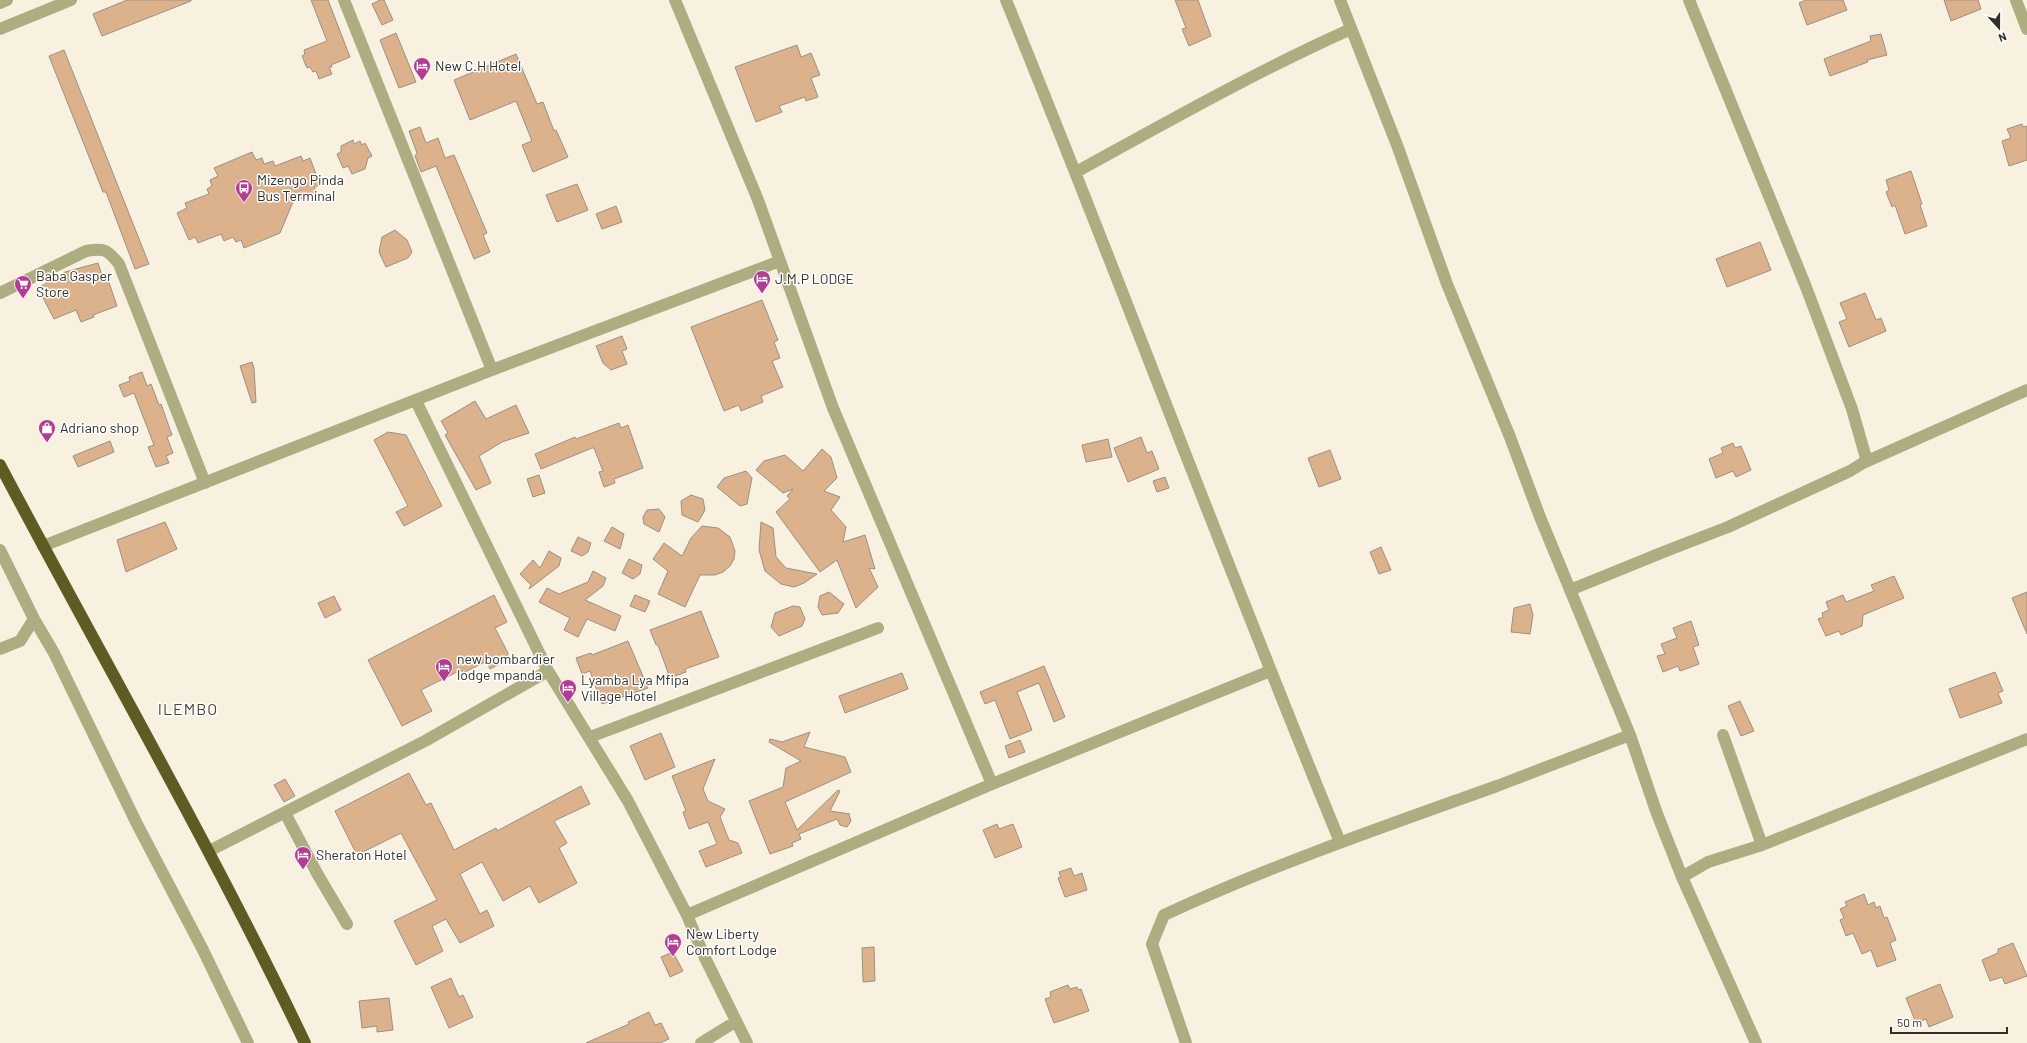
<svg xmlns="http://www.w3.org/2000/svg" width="2027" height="1043" font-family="Barlow,sans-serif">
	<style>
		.building { fill: #dcb28d; stroke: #9d8f83 }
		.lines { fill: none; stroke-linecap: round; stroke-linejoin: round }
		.minor { stroke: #aeac81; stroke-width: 12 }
		.highway { stroke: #5f5b22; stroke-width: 12 }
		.labels { text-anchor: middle; stroke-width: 3; stroke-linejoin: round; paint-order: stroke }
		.poi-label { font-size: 14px; fill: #322f28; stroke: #fff; text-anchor: start }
		.quarter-label { font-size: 16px; letter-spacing: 1px; fill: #4c4537; stroke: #fff }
	</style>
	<rect width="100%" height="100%" fill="#f9f1e0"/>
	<path class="building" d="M127,0H191V1L102,36L93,14Z
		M311,0H328L350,57L331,65L332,67H329L332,74L319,79L316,71L313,72L310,67L307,68L302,56L305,54L304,50L327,41Z
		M380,0H384L393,20L382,25L372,4Z
		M1175,0H1198L1211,36L1189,46L1182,29L1186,28Z
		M1806,0H1843L1847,10L1807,25L1799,3Z
		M1944,0H1978L1981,9L1951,21Z
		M396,33L416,82L399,88L380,40Z
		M1881,34L1887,55L1867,60L1868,62L1830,76L1824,59L1871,41L1870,36Z
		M797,45L801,57L811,53L820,75L811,78L818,97L806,101L805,97L779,106L782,112L756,122L735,67Z
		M64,50L149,264L135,269L106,192H103L49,56Z
		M516,54L537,104L543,102L554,131L556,130L568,157L533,172L522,145L532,141L516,101L470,120L454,80Z
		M2022,124L2023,127L2027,126V160L2009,166L2002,141L2011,138L2007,129Z
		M420,127L426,143L438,138L445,158L454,155L487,233L483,235L490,252L474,259L436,166L421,172L415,156L417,153L409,131Z
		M353,140L354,144L360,141L362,145L365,143L372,156L368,158L365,169L352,174L348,166L343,168L337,154L341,152V146Z
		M252,152L256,160L262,158L264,164L273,161L275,166L301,156L303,161L310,158L320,185L314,187L317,192L293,202L280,233L244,248L241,240L236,242L233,237L224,241L221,234L198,243L195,237L189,240L177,213L187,208L185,203L209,194L207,189L212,186L210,180L218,176L214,168Z
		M1911,171L1922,204L1920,205L1927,226L1905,234L1895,205L1892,207L1886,192L1889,190L1886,180Z
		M577,184L588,210L557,222L546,195Z
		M616,206L622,222L602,229L596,214Z
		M395,230L407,240L412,252L408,258L386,267L379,252L382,237Z
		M1760,242L1771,270L1727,287L1716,259Z
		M98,263L103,278L107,277L117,306L93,315L94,317L81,322L76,310L54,319L38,288L65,272Z
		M1865,293L1876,320L1881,318L1886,331L1849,347L1839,322L1847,319L1840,303Z
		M762,300L778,340L774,342L780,358L772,361L783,387L761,396L763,402L741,411L739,405L724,411L691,327Z
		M622,336L627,349L622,351L627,364L611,370L603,363L596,346Z
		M252,362L254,368L256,402L252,403L240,366Z
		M142,372L147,386L151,384L159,405L161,404L172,435L167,437L173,453L166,456L169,463L156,467L148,447L154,445L134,393L124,397L119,385L130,381L129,377Z
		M475,401L486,419L516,405L529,433L502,442L479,456L491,483L476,490L445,435L448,433L441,421Z
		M619,423L621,428L628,425L643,468L614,479L615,483L604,487L599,472L603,471L594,448H592L541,469L535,454L575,437L576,439Z
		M388,432L406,435L442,506L404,526L396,512L408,506L374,440Z
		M1141,437L1147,453L1152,451L1159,469L1128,482L1114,448Z
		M1108,439L1112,457L1086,462L1082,445Z
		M110,441L114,452L78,467L73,456Z
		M1733,443L1735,448L1741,446L1751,470L1736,477L1733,471L1716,478L1709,459L1723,453L1721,448Z
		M822,449L831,457L837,478L824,491L840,497L831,510L846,527L843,542L865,535L875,569L869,568L878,587L856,608L837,560L820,572L776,512L790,499L787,496L793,489L783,493L756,470L764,461L785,455L803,471Z
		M1330,450L1341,479L1319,487L1308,458Z
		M746,471L752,478L747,504L740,506L717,487L724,478Z
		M539,475L545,493L533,497L527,479Z
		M1165,477L1169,488L1157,492L1153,481Z
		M691,495L703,499L705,510L698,522L682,515L681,501Z
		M659,509L665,517L659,532L644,524L643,517L647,510Z
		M165,522L177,549L126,572L117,540Z
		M761,522L773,528L776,557L786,568L817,574L804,583L794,587L781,584L765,571L759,550Z
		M702,526L718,528L730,537L735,551L734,559L730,566L723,572L715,575H700L685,607L658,594L668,571L653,559L664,543L682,556L691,538Z
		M612,527L624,534L620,549L604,541Z
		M578,537L591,543L588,552L582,556L571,551Z
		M1381,547L1391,570L1379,574L1370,552Z
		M549,551L561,558L559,566L529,589L531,585L520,574L533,560L540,568Z
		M629,559L642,565L640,574L633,579L622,573Z
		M593,571L606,578L603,586L585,600L621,616L615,631L587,619L578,637L564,630L570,618L539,602L547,588L559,594L588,582Z
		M1894,576L1904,598L1863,615L1862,626L1841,635L1839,631L1826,636L1818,619L1823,617L1822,613L1829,610L1826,602L1843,595L1846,602L1874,591L1871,585Z
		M829,592L844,604L838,613L822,615L818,607L820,596Z
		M2027,592V634L2012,598Z
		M494,595L507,622L495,628L508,653L507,660L490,669L487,661L463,673L461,670L421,690L432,711L402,726L368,660Z
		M635,595L650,601L645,612L630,606Z
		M334,596L341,610L325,618L318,603Z
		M1530,604L1533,615L1530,634L1511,632L1514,608Z
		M793,606L800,607L805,619L802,626L779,636L771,627L775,613Z
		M701,611L719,657L685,669L686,672L670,678L658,645H656L650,630Z
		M1691,621L1699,645L1693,647L1699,664L1680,671L1678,666L1663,672L1657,656L1665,654L1661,644L1677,638L1673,628Z
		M628,641L648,688L602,704L590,671L582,674L576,658L591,653L592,655Z
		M1044,666L1065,717L1054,722L1039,683L1017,692L1032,730L1010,739L995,700L985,704L980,692Z
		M1995,672L2003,691L1998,693L2002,703L1960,718L1949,689Z
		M902,673L908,689L845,713L839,696Z
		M1740,701L1754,731L1741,736L1728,706Z
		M810,732L804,747L845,757L851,772L785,802L797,830L838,790L840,791L830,811L850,814L849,815L851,821L847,827L840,825L837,819L799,834L801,839L792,843L793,846L770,854L749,801L783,787L786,768L801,761L769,742L770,739L782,742Z
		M661,733L675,767L645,780L630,746Z
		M1020,740L1025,752L1009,758L1005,746Z
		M715,759L703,789L708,801L725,809L720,817L729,840L738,843L742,853L706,867L699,851L717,844L708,822L689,829L683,812L686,811L672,776Z
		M409,773L426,805L431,803L454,850L496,828L497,831L581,786L590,804L554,821L567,843L559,848L577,883L539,903L530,886L503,901L482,862L460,874L480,914L487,910L494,926L460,943L446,919L432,926L443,951L416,965L394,921L437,900L401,833L357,855L335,811Z
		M285,779L295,796L284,802L274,785Z
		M997,824L999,829L1013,824L1022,847L995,858L983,830Z
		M1071,868L1074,876L1082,873L1087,890L1065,897L1058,878L1061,877L1059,872Z
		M1864,894L1868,905L1874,902L1876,908L1880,906L1884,918L1887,917L1896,940L1890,943L1896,960L1877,967L1871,950L1862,954L1853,933L1846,936L1840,920L1844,918L1840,909L1847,906L1845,902Z
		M2013,943L2027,976L2005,984L2002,977L1990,981L1982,960L1998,953V949Z
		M874,947L875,981L863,982L862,948Z
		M673,952L683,971L670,977L661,957Z
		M451,978L459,997L463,995L473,1017L449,1028L431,987Z
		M1940,984L1953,1017L1929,1027L1926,1019L1916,1023L1906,998Z
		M1068,985L1070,989L1077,987L1078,990L1081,989L1089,1011L1054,1023L1045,999L1051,997L1050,992Z
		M389,998L393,1030L377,1032V1026L362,1028L359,1001Z
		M649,1012L655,1025L661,1023L669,1039L660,1043H586L629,1024L628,1022Z"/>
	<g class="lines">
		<path class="minor" d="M344,0L492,370
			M675,0L758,200L833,408L992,784
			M1006,0C1120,279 1225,563 1340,842
			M1340,0L1397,145L1447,284L1510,437L1540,517L1630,735L1656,811L1682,877L1756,1043
			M2016,0L2027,29
			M0,3L7,0
			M0,29L71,0
			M1076,172C1167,122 1257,71 1351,29
			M0,293L86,251C104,248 107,249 119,264L205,483
			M416,401L548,671L628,801L687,915L705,958L747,1043
			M1863,463L2027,390
			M43,546L492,370L780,261
			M0,550L34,619L54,653L137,824L203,950L248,1043
			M1570,590L1666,551L1728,527L1850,471L1863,463L1866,458L1852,409L1806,287L1689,0
			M0,649L20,641L34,619
			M1723,735L1762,845
			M590,737L878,628
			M285,813L318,875L347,924
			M209,851L425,741L548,671
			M1682,877L1708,862L1762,845L2027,739
			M687,915L992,784L1270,671
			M701,1043L735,1022
			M1186,1043L1152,944L1164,915C1272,865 1385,826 1497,786C1541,769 1586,752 1630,735"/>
		<path class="highway" d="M0,465C102,658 211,846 305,1043"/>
	</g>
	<defs>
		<symbol id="hotel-pin" viewBox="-11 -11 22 30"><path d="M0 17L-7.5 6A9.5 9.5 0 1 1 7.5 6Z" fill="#b33d94" stroke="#fff"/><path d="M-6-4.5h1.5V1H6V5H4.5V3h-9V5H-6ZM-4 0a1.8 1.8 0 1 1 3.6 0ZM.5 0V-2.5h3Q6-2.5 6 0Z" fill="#fff"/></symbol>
		<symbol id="bus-pin" viewBox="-11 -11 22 30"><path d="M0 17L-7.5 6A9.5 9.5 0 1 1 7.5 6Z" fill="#b33d94" stroke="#fff"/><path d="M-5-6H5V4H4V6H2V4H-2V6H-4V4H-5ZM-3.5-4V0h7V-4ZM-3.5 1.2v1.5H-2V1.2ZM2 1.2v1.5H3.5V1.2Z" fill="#fff"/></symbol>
		<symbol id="supermarket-pin" viewBox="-11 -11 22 30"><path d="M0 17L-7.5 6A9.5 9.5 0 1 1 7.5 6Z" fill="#b33d94" stroke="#fff"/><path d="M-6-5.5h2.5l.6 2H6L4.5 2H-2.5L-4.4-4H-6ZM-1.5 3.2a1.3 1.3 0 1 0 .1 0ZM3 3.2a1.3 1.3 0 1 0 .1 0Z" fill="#fff"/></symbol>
		<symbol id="shop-pin" viewBox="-11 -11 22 30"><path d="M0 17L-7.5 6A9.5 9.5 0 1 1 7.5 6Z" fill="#b33d94" stroke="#fff"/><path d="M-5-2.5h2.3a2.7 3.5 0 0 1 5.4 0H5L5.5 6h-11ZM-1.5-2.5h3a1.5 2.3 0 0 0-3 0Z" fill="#fff"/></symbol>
	</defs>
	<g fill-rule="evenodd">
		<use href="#hotel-pin" x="412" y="56" width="20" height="27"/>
		<use href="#bus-pin" x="234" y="178" width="20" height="27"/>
		<use href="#hotel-pin" x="752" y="269" width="20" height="27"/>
		<use href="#supermarket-pin" x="13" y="274" width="20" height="27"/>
		<use href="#shop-pin" x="37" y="418" width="20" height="27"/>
		<use href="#hotel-pin" x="434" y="657" width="20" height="27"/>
		<use href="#hotel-pin" x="558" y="678" width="20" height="27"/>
		<use href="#hotel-pin" x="293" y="845" width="20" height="27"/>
		<use href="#hotel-pin" x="663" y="932" width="20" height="27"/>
	</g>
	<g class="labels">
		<g class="poi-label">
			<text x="435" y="71">New C.H Hotel</text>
			<text x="257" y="185">Mizengo Pinda<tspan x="257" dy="16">Bus Terminal</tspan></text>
			<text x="36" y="281">Baba Gasper<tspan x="36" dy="16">Store</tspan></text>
			<text x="775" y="284">J.M.P LODGE</text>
			<text x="60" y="433">Adriano shop</text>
			<text x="457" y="664">new bombardier<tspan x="457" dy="16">lodge mpanda</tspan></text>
			<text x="581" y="685">Lyamba Lya Mfipa<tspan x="581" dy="16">Village Hotel</tspan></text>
			<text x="316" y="860">Sheraton Hotel</text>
			<text x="686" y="939">New Liberty<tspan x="686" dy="16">Comfort Lodge</tspan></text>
		</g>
		<g class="quarter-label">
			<text x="188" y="715">ILEMBO</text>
		</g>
	</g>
	<g transform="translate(1999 28) rotate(159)" stroke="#ffffff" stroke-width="3" paint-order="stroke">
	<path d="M0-3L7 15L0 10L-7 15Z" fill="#322f28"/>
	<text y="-6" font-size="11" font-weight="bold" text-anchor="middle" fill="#322f28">N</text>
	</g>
	<path d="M1891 1027v6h116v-6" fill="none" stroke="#322f28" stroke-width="2"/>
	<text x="1897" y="1027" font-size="12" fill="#322f28" stroke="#ffffff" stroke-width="3" paint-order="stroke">50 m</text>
</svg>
